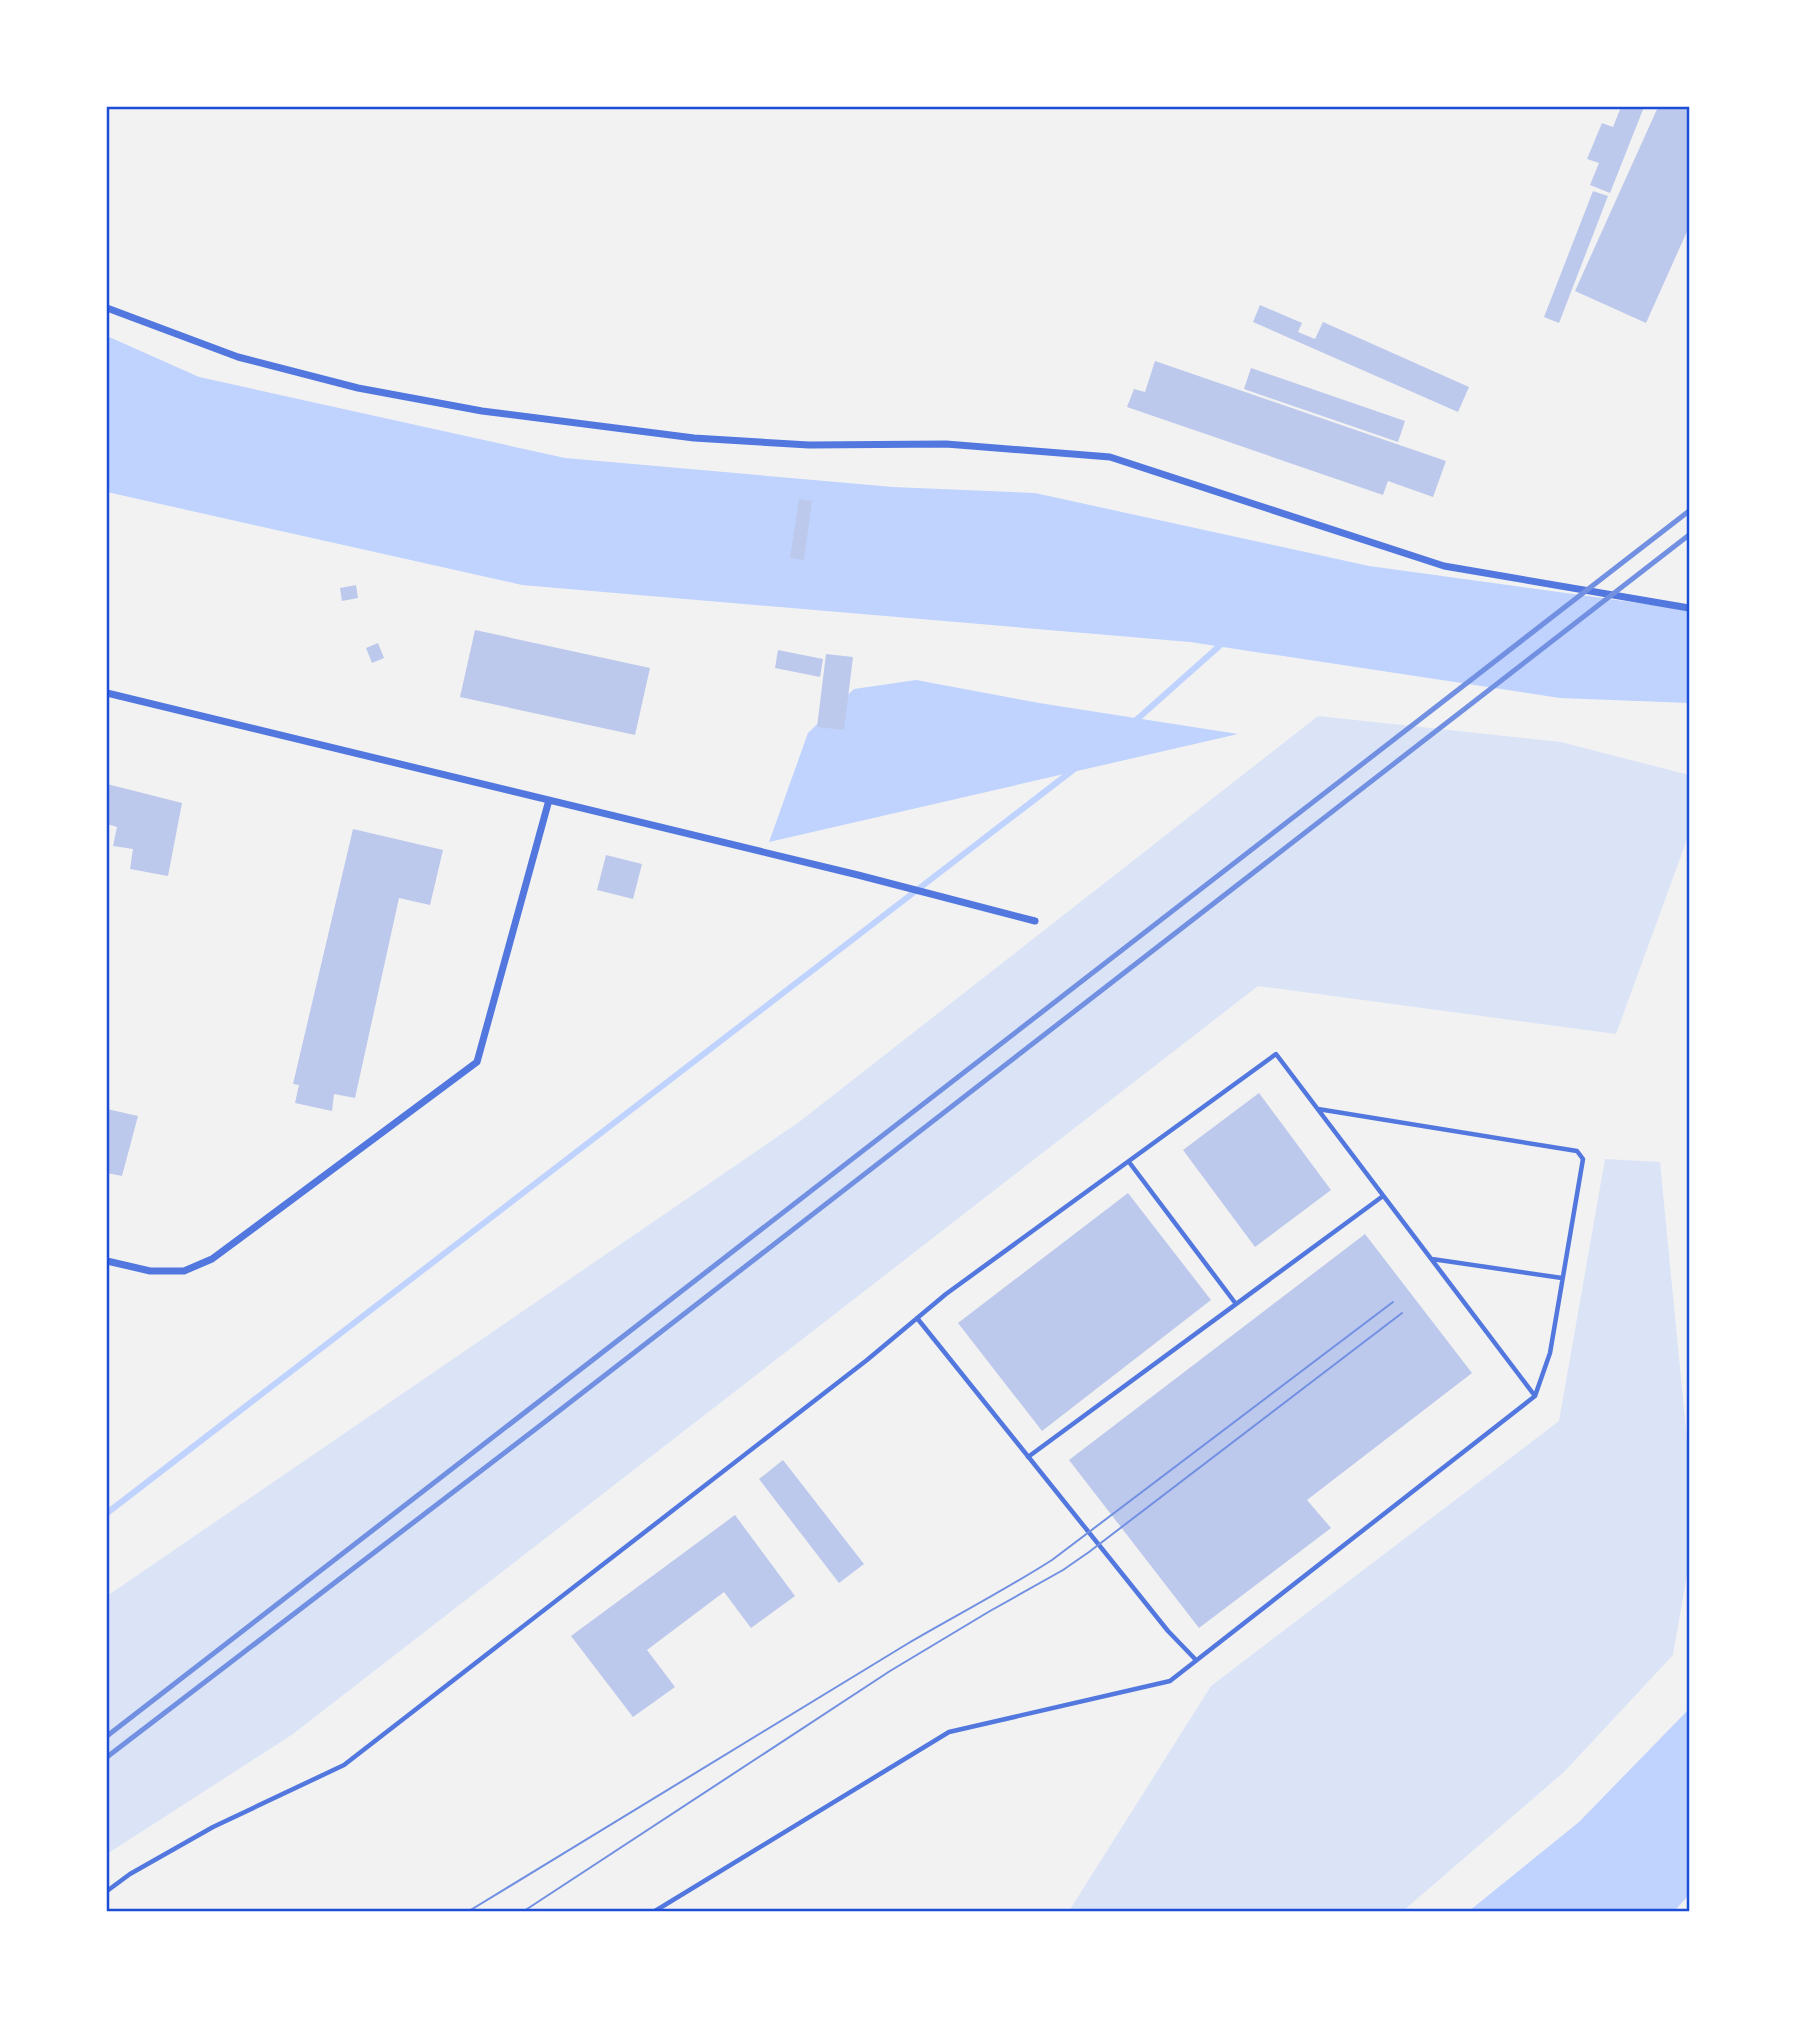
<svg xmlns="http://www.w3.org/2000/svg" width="1796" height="2018" font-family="'DM Sans',sans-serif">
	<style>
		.green { fill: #dbe4f7 }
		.water { fill: #bfd3fe }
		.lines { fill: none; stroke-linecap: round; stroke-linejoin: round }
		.stream { stroke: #bfd3fe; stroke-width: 6 }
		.building { fill: #bdc9ec }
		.service { stroke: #5277de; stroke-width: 4.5 }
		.minor { stroke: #5277de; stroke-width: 7 }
		.tram { stroke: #7290e2; stroke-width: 2 }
		.rail { stroke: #7290e2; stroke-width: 5 }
		.neatline { fill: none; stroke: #1d4ed8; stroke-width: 2.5 }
	</style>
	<rect width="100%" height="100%" fill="#f2f2f2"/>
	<path class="green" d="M1318,716L1561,742L1689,775V834L1616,1034L1258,986L293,1734L107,1854V1596L799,1122Z
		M1605,1159L1660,1162L1689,1460V1563L1673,1655L1564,1772L1403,1911H1069L1211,1686L1559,1421Z"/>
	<path class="water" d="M107,336L199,377L565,458L893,487L1035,493L1369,566L1689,610V703L1560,698L1190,642L522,585L107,492Z
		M916,680L1039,703L1238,734L769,842L808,733L854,689Z
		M1689,1709V1895L1674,1911H1469L1579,1822Z"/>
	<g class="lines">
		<path class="stream" d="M1134,722L1225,641
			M107,1513L1073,770"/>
	</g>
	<path class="building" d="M1621,107H1644L1610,193L1590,185L1599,163L1587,159L1602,123L1613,127Z
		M1658,107H1689V227L1646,323L1575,291Z
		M1593,191L1608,196L1559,323L1544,317Z
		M1260,305L1302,323L1298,332L1315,339L1323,322L1469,387L1458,412L1253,322Z
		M1155,361L1446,461L1433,497L1388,481L1383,495L1127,407L1134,389L1145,392Z
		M1251,368L1405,421L1398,442L1244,389Z
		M799,499L812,501L804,560L790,558Z
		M356,585L358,598L342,601L340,588Z
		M475,630L650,668L635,735L460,697Z
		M378,643L384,658L372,663L366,648Z
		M778,650L823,659L820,677L775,668Z
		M826,654L853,657L844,730L817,727Z
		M107,784L182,803L168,876L130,869L133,849L113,846L117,827L107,824Z
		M353,829L443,850L430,905L399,898L355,1098L334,1094L332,1111L295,1103L299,1085L293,1084Z
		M606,855L642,864L633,899L597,890Z
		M1259,1093L1331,1190L1255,1247L1183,1150Z
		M107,1109L138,1116L122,1176L107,1173Z
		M1128,1193L1211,1300L1042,1431L958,1323Z
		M1365,1234L1472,1373L1307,1500L1331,1528L1199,1628L1069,1460Z
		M783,1460L864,1564L839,1583L759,1479Z
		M735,1515L795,1596L751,1628L724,1592L647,1650L675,1687L633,1717L571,1636Z"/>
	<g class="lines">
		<path class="service" d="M1129,1162L1236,1304
			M1432,1259L1562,1278
			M917,1318L1168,1631L1196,1660
			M1028,1457L1383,1196
			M107,1891L130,1874L213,1827L344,1765L867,1360L946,1294L1276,1054L1535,1396
			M655,1911L949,1732L1170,1681L1535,1396L1550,1353L1583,1159L1577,1151L1318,1109"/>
		<path class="minor" d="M107,308L238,357L358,388L482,411L694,438L809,445L946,444L1110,457L1444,566L1689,608
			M107,693L858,875L1035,921
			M107,1261L150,1271H184L212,1259L477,1062L549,800"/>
		<path class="tram" d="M469,1911L907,1644C955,1616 1005,1590 1052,1560L1393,1302
			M524,1911L890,1671L990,1611L1063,1570L1089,1552L1402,1313"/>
		<path class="rail" d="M107,1736L1689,511
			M107,1757L546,1421L1689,535"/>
	</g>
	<rect width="1796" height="2018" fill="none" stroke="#ffffff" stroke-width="217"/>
	<rect x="108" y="108" width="1580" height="1802" class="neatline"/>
</svg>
